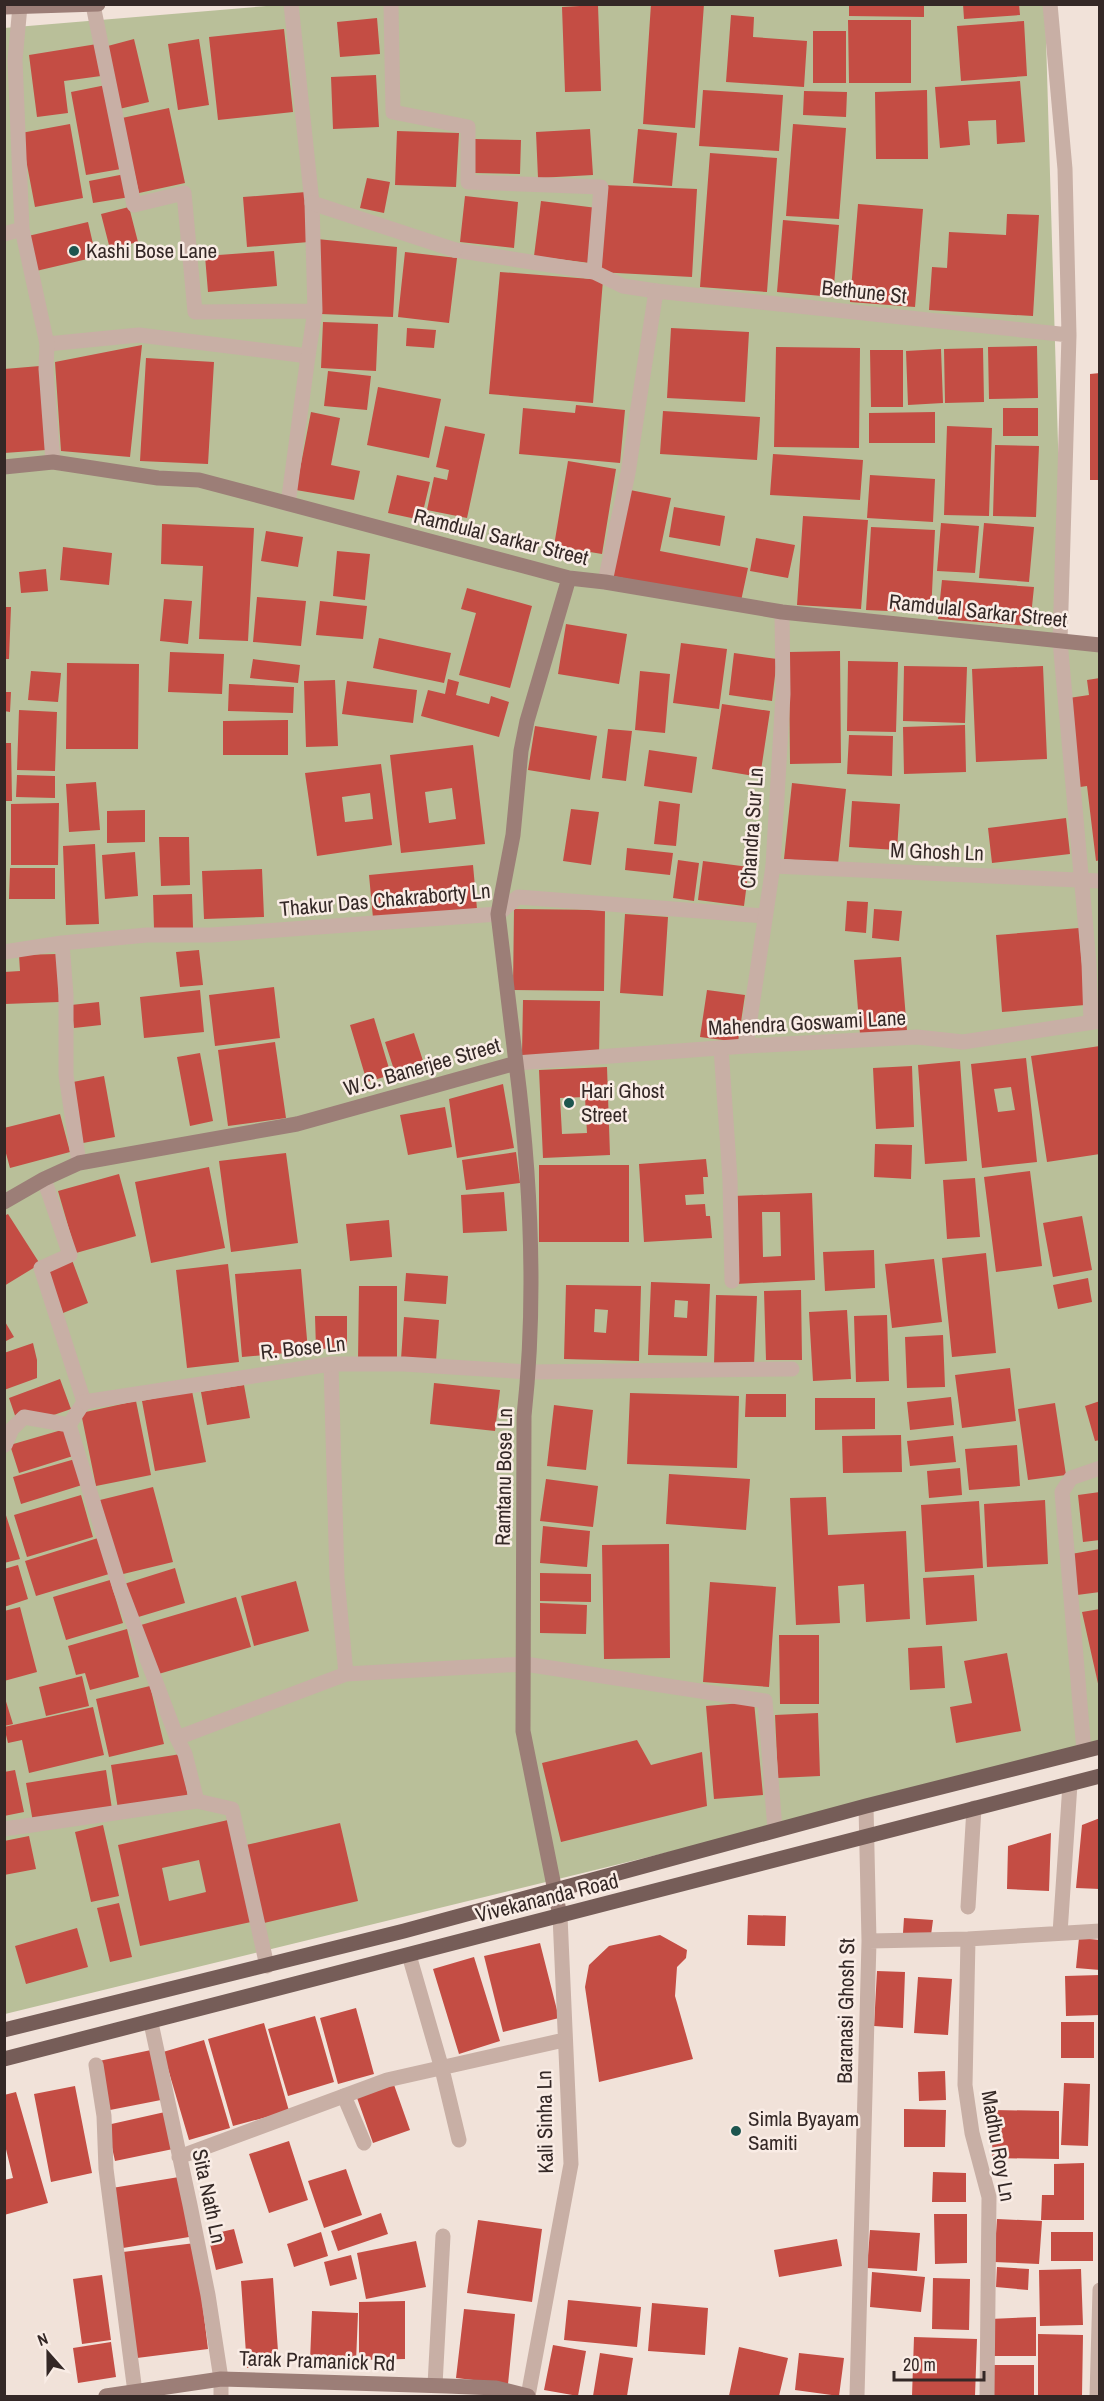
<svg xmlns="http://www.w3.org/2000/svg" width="1104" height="2401" font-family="'Archivo Narrow',sans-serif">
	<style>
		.green { fill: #b9bf99 }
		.building { fill: #c44d44; fill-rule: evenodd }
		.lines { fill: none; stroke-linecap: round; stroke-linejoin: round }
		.lane { stroke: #c8afa5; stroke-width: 15 }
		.street { stroke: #c8afa5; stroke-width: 15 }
		.secondary { stroke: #9c7e77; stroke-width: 15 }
		.primary { stroke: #765d58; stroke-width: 15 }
		.poi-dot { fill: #1d554f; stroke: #f9ece5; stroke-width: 2 }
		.labels { text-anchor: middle; stroke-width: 5; stroke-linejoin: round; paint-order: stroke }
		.poi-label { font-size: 21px; fill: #342826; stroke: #f9ece5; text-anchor: start }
		.street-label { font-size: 21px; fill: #342826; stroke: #f9ece5 }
	</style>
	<rect width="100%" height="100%" fill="#f1e2d9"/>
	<path class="green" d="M291,4L1045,5L1064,647L1100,652L1099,1747L5,2014L4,28Z"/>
	<path class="building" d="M651,4H704L695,128L643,124Z
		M963,4H1019L1020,15L964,19Z
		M598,5L601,91L565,92L562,7Z
		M849,5H924V17L849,16Z
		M731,15L754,17L753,37L807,41L804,87L726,82Z
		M377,18L380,54L340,57L337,22Z
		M848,20H911V83H849Z
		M1024,21L1027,76L961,81L957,26Z
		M284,29L293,112L218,120L209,37Z
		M813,31H846V83H813Z
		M134,39L149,102L119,109L104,47Z
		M199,39L209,105L178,110L168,44Z
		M97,44L101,76L64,81L68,113L37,117L29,55Z
		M376,75L379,127L333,129L331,77Z
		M1020,81L1025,142L997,144L996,120L968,121L970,145L940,148L935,87Z
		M106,85L121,169L86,175L71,92Z
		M703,90L783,95L779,151L699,146Z
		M927,90L928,159H876L875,92Z
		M804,91L847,92L846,117L803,115Z
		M169,108L185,183L139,193L122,118Z
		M70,124L83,198L35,207L21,133Z
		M793,124L846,128L839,219L786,216Z
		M590,129L593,175L538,178L536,132Z
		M638,129L677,133L672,186L633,183Z
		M397,131L459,133L456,187L395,185Z
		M475,139L521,140L520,174L475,173Z
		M710,153L777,158L767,292L700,287Z
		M125,174L130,197L93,203L89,181Z
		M367,178L390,182L384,213L360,208Z
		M603,185L697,189L692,277L598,272Z
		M306,192L309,242L247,247L243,197Z
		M465,196L518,202L514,248L460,242Z
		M541,201L597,208L590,263L534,256Z
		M858,204L923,209L915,307L850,302Z
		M129,207L138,242L110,249L101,214Z
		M1007,214L1039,215L1033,316L929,310L932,267L947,268L949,232L1006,235Z
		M783,220L839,225L833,297L777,292Z
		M88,222L96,257L36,271L28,236Z
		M317,239L397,247L393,317L321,314Z
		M274,251L277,286L208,292L205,256Z
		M405,252L457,258L449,323L398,317Z
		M500,272L603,280L593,403L489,394Z
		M323,322L378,324L376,371L321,368Z
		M407,328L436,330L434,348L406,346Z
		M671,328L749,332L745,402L667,398Z
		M142,345L130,457L61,451L55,362Z
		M1037,346L1038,398L989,399L988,347Z
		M776,347L860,348L859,448L774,447Z
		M983,348L984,402L945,403L944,349Z
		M941,349L943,403L908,405L906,351Z
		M870,350H903V407H871Z
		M146,358L214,362L208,464L140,461Z
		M40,366L46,450L4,453V369Z
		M328,371L371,376L367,410L324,406Z
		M1100,373V480H1090V374Z
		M378,387L441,399L429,458L367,445Z
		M576,405L625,410L620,463L519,454L523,408L575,413Z
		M1003,408H1038V436H1003Z
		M663,411L760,417L757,460L660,454Z
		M311,412L340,418L331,465L360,471L354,500L296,490Z
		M935,412V443H869V413Z
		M445,426L485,434L467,518L427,510L434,477L447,480L449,470L436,467Z
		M947,426L992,428L989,516L944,515Z
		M995,445L1039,446L1036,517L993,516Z
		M773,454L863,460L860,500L770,495Z
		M568,461L616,469L602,554L554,546Z
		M397,475L430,482L421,520L388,513Z
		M870,475L935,479L933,522L867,518Z
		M630,490L671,498L660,551L748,568L741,601L613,576Z
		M674,507L725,516L720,546L669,537Z
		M803,516L868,520L861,609L797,605Z
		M941,523L979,526L975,573L937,571Z
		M984,523L1034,527L1029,582L979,578Z
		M162,524L254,528L248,641L199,639L203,566L161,564Z
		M871,527L935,530L931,613L866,610Z
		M266,531L303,537L298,567L261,561Z
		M756,538L795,545L788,578L750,571Z
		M63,547L112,553L109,585L60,580Z
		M337,551L370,554L365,600L333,596Z
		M46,569L48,591L21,593L19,572Z
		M942,580L1034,587L1030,626L938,619Z
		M467,588L532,606L510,688L459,675L476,613L461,609Z
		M257,597L306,601L301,646L253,642Z
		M164,599L192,601L188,644L160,641Z
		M320,601L367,606L363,639L316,635Z
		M4,607H11L9,659H4Z
		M566,624L627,634L619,684L558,674Z
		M379,638L451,653L444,683L373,668Z
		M681,643L727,649L719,709L673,703Z
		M840,651L841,763L790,764L789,652Z
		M170,652L224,654L222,694L168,692Z
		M734,653L777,659L772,701L729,695Z
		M253,659L300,665L298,683L250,678Z
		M848,661L898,662L896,732L847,731Z
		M67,663L139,664L138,749H66Z
		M904,666L967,667L965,723L903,721Z
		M1043,666L1047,759L976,762L972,669Z
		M31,671L61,673L58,702L28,700Z
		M640,671L670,674L665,733L635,730Z
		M1100,678V860L1096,861L1087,786L1080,787L1069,698L1089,695L1087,680Z
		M448,679L459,682L456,695L489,704L491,696L509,702L499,737L421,716L428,690L445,694Z
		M335,680L338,746L306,747L304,681Z
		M347,681L417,690L413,723L342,714Z
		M229,684L294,687L293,713L228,711Z
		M4,692H11L10,712L4,711Z
		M722,704L770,711L760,777L712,769Z
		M19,710L57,712L55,771L17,770Z
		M288,720V755H223V721Z
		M965,725L966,772L904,774L903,727Z
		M535,726L597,736L590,780L528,770Z
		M608,729L632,731L626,781L602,778Z
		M849,735L893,736L892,776L847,774Z
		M4,743H11L12,801H4Z
		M473,745L485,844L401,853L390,755ZM452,788L456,819L429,823L425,792Z
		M649,750L697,757L692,793L644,786Z
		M381,764L392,845L317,856L305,773ZM370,793L373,819L345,822L342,797Z
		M17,775L55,776V798L16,797Z
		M96,782L100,830L69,832L66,784Z
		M792,783L846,789L838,864L784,859Z
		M659,801L680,804L676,846L654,844Z
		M852,801L900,804L897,850L849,847Z
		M59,803L58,865H11V804Z
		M571,809L599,812L591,865L563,861Z
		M145,810V842L107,843V811Z
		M1066,818L1070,854L992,863L988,828Z
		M159,837H189L190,885L161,886Z
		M95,844L99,924L66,925L63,846Z
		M627,848L673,853L670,875L625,870Z
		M135,852L138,896L105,899L102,855Z
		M678,860L699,863L694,901L673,898Z
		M703,861L749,867L744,906L698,900Z
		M473,865L477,909L373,918L369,875Z
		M10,868H55V899H9Z
		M262,869L264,917L204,919L202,871Z
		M192,894L193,928L154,929L153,895Z
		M847,901L868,902L866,933L845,931Z
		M514,909L605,910L604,991L513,990Z
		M874,909L902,911L899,941L872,938Z
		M625,914L668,917L663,996L620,993Z
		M1079,928L1085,1005L1002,1012L996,935Z
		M199,950L203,985L180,987L176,952Z
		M57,954L59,1002L5,1004L4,972L20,971L19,955Z
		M901,957L907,1031L860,1034L854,960Z
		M274,987L280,1038L215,1046L209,995Z
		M200,990L204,1032L144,1038L140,997Z
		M707,990L745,995L738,1042L700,1037Z
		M523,1000L600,1001L599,1056L522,1055Z
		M99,1002L101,1025L74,1028L71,1005Z
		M374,1018L391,1075L367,1082L350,1025Z
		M414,1033L426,1070L397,1079L385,1042Z
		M275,1042L286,1118L228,1126L218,1050Z
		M1100,1046V1154L1047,1162L1031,1056Z
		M200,1053L213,1121L190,1126L177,1057Z
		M1026,1058L1037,1162L982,1168L971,1064ZM1011,1087L1015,1110L998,1112L994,1089Z
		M960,1061L967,1161L925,1164L918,1065Z
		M912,1066L914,1127L876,1129L873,1068Z
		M607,1067L610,1155L543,1158L539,1070ZM585,1097L587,1133L562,1134L560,1098Z
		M104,1076L115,1137L83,1143L73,1082Z
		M503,1084L514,1148L457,1158L449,1099Z
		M445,1107L452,1147L408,1155L400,1115Z
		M60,1114L70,1152L10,1168L4,1146V1128Z
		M875,1144L912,1145L911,1179L874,1177Z
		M516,1152L520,1183L466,1190L462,1160Z
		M286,1153L298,1243L231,1252L219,1161Z
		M706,1159L708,1177H703L704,1194L685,1195L686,1205L705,1204L706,1216H710L712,1238L644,1242L639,1164Z
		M539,1165H629V1242H539Z
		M209,1167L225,1248L151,1263L135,1182Z
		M1030,1171L1042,1266L996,1272L984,1177Z
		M119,1174L136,1236L76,1253L58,1191Z
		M975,1178L980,1237L947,1239L943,1180Z
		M504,1192L507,1231L463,1233L461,1195Z
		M812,1193L815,1280L736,1284L733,1196ZM762,1212H780L781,1256L763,1257Z
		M8,1214L40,1264L4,1286V1216Z
		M1082,1216L1092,1270L1053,1277L1043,1223Z
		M389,1220L392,1257L350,1261L346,1224Z
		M874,1250L875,1288L825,1291L823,1252Z
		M986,1253L996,1353L952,1357L942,1258Z
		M934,1259L942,1322L892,1328L885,1264Z
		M72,1260L88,1303L63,1313L46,1269Z
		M228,1264L239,1362L187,1368L176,1270Z
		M301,1269L308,1351L242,1357L235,1274Z
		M406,1273L448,1276L446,1304L404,1301Z
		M1088,1278L1092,1302L1058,1309L1053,1285Z
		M651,1282L710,1284L707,1356L648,1355ZM675,1300L688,1301L687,1318L674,1317Z
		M566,1285L641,1286L639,1361L564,1359ZM595,1309L608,1310L606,1333L594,1332Z
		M359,1286H397V1361H358Z
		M801,1290L802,1360H766L764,1291Z
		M716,1295L757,1296L754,1365L714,1364Z
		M847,1310L851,1379L813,1381L809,1312Z
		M887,1315L889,1381L856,1382L854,1316Z
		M315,1316H347V1348L316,1349Z
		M404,1317L439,1320L436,1361L401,1359Z
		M4,1320L14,1337L4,1342Z
		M943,1335L945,1387L907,1388L905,1337Z
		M33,1343L37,1360V1378L4,1390V1353Z
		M1010,1368L1016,1421L962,1428L955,1375Z
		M60,1379L71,1409L19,1427L9,1398Z
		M434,1383L500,1390L495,1431L430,1424Z
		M244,1385L250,1418L207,1425L201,1392Z
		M192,1391L206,1462L155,1471L142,1401Z
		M630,1393L739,1396L737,1468L627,1464Z
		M746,1394H786V1417H745Z
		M951,1397L954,1425L910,1430L907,1402Z
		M815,1398H875V1429L815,1430Z
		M136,1401L151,1475L96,1486L81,1413Z
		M1100,1401V1440L1095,1441L1085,1406Z
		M1055,1403L1066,1475L1028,1480L1018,1409Z
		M554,1405L593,1410L586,1470L547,1466Z
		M65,1429L73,1456L19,1473L10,1445Z
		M901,1435L902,1472L843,1473L842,1436Z
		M953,1436L956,1462L910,1466L907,1441Z
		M1017,1445L1020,1486L969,1490L965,1449Z
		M75,1459L82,1485L21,1504L13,1477Z
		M960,1468L962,1495L929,1498L927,1471Z
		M669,1474L750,1479L746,1530L666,1524Z
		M546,1479L598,1486L593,1527L540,1521Z
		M153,1487L173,1562L119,1575L100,1500Z
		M1100,1492V1540L1083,1542L1078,1495Z
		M81,1495L93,1537L27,1557L14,1515Z
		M826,1497L828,1535L906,1531L910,1619L866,1622L864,1584L838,1586L840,1623L796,1625L790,1498Z
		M1045,1500L1048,1564L987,1567L984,1504Z
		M979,1501L983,1568L925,1572L921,1505Z
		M4,1509L20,1559L4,1563Z
		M543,1526L590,1531L587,1567L540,1563Z
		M98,1538L109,1574L36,1596L25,1561Z
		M669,1544L670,1658L604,1659L602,1545Z
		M1100,1549V1592L1077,1595L1071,1554Z
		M18,1565L28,1599L4,1607V1569Z
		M175,1568L185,1603L135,1618L124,1584Z
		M540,1573L591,1574V1602L540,1601Z
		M974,1575L977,1621L926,1625L923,1578Z
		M110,1580L123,1623L66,1640L53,1597Z
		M296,1581L309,1631L254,1646L241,1596Z
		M710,1582L776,1587L769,1687L703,1682Z
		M236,1597L251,1647L155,1675L141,1625Z
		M540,1603L587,1605L586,1634L540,1633Z
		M20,1607L37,1672L4,1681V1611Z
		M1100,1609V1688H1099L1082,1612Z
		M127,1629L139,1677L90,1690L85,1673L76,1675L68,1646Z
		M779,1635H819V1704H780Z
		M942,1646L945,1688L910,1690L908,1648Z
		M1007,1653L1021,1731L956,1743L950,1707L972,1703L964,1661Z
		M82,1676L89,1706L46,1716L39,1687Z
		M150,1686L164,1744L109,1757L96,1699Z
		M4,1695L13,1724L4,1726Z
		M754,1702L763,1795L714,1799L706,1706Z
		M93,1707L104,1755L29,1773L22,1740L8,1743L4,1727Z
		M818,1713L820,1776L778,1778L775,1715Z
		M637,1740L651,1765L702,1752L707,1806L561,1842L542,1763Z
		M181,1754L188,1798L118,1809L111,1765Z
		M15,1770L24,1812L4,1816V1772Z
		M106,1770L112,1809L33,1822L26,1783Z
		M1100,1818V1889L1076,1888L1082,1825Z
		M228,1820L251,1922L140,1946L118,1845ZM199,1860L206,1892L169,1901L162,1868Z
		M340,1823L358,1901L264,1923L246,1845Z
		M103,1825L119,1896L91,1902L75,1832Z
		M1051,1833L1049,1891L1007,1889L1008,1846Z
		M29,1836L36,1869L4,1875V1841Z
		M119,1903L132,1957L110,1962L97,1908Z
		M748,1915L786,1916L785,1946L747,1945Z
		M904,1918L933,1920L931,1935L903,1933Z
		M77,1928L88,1967L26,1984L15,1946Z
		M660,1935L687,1950L686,1958L677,1967L675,1996L693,2059L599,2082L585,1987L589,1965L609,1946Z
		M1079,1938L1100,1940V1970L1076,1968Z
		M540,1943L559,2018L503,2032L484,1956Z
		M474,1957L500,2041L459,2054L433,1969Z
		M877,1971L905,1972L903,2028L874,2026Z
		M1100,1975V2015L1066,2016L1065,1976Z
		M918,1977L952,1979L948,2035L914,2033Z
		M356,2008L374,2074L338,2084L320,2018Z
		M315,2016L334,2082L288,2096L268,2029Z
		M1061,2022H1094V2058H1061Z
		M264,2023L289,2111L233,2126L208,2039Z
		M204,2040L230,2128L189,2140L163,2052Z
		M151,2050L161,2100L110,2110L99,2061Z
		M945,2071L946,2100L919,2101L918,2072Z
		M393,2082L410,2130L373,2143L356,2095Z
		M1064,2083L1090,2084L1088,2146L1061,2145Z
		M75,2086L92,2173L51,2182L34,2094Z
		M16,2092L48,2203L4,2215V2180L13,2178L4,2141V2095Z
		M904,2109L946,2110L945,2147H904Z
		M993,2110L1059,2111V2159L992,2158Z
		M165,2112L173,2149L115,2161L107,2125Z
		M289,2141L308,2200L269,2213L249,2154Z
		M1084,2163V2220H1041L1042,2195H1054V2164Z
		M346,2169L362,2215L324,2228L308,2181Z
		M933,2172L966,2173V2202H932Z
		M179,2177L189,2237L123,2248L112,2188Z
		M381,2213L388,2234L338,2251L331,2231Z
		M934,2214H967V2263L935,2264Z
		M997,2219L1042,2221L1039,2264L994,2262Z
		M478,2220L542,2229L532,2302L467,2293Z
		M234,2229L243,2263L216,2270L208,2235Z
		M870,2230L920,2233L917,2271L867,2268Z
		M321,2232L328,2256L294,2267L287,2244Z
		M1051,2232H1093V2261H1051Z
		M837,2239L842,2266L779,2277L774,2250Z
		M416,2241L426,2287L366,2299L357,2253Z
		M195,2243L208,2349L137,2358L123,2252Z
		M351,2255L357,2279L330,2286L324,2262Z
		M997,2267L1029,2269L1028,2290L996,2287Z
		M1081,2269L1083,2325L1040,2326L1039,2270Z
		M872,2272L925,2277L921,2312L870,2307Z
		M102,2275L111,2340L82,2344L73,2279Z
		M273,2278L279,2366L247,2368L241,2281Z
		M933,2278L970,2279L969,2330L932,2329Z
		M568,2300L641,2307L637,2347L564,2340Z
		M405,2301V2359L359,2360V2302Z
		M652,2303L708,2308L705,2355L648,2351Z
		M464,2309L515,2314L508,2384L456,2378Z
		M312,2311L358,2313L356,2362L310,2361Z
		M1036,2317V2356H991L990,2319Z
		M1038,2334L1083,2335L1082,2396H1038Z
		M914,2337L977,2339L975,2396H912Z
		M111,2342L116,2377L78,2383L73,2348Z
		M553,2345L586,2351L578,2396L544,2390Z
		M739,2347L788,2358L779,2396H729Z
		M600,2353L633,2358L627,2396H593Z
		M799,2353L844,2358L839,2396L795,2390Z
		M990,2365H1034V2396H991Z"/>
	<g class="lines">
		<path class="lane" d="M391,4L393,112L468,127V182L601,187L594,272L623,286L656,291
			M93,5L134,205L184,193L195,312L315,311
			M455,250L594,272
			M47,344L139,335L308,356L315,311L312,203L291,4
			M1060,641L1089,963L1091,1022
			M773,866L1100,881
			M62,943L66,995V1075L79,1163
			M4,952L62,943L147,935H211L498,914L518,897L765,916
			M331,1364L337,1578L346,1674
			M5,1445L12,1429L24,1417L69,1425
			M177,1738L346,1674L525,1664L765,1701L775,1830
			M197,1801L232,1809L267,1966
			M4,1829L197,1801L185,1754L177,1738L120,1588L69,1425L84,1402L41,1268L70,1255L44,1179
			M968,1907L974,1808
			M96,2065L104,2116L106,2169L135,2392
			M344,2096L364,2143
			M221,2396V2379"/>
		<path class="street" d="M1050,4L1065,169L1069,335L1060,641
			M20,6L15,60L22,229L47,344L46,369L53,462
			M312,203L455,250
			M4,234L22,229
			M288,504L308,356
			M605,582L628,473L656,291L1069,335
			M746,1046L773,866L783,694L782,612
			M721,1048L730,1179L732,1281
			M516,1063L746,1046L917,1037L963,1042L1100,1021
			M84,1402L331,1364H404L529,1372L792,1369
			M1084,1751L1062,1492L1071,1478L1100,1468
			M1060,1933L1070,1784
			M968,1939L965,2085L972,2133L989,2197L987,2396
			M869,1941L968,1939L1100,1931
			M409,1955L442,2069L459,2140
			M151,2023L190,2205L208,2295L221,2379
			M179,2157L387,2080L564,2040
			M435,2385L443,2236
			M528,2396L571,2164L560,1916
			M857,2396L869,1941L866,1806
			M1097,2396L1100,2290"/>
		<path class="secondary" d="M4,7L98,4
			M4,467L53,462L158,478L199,480L569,578L605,582L782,612L1100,645
			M516,1063C531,1180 537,1298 524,1416L523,1731L560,1916
			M4,1202L44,1179L79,1163L297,1124L516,1063L498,914L513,835L521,751L527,721L569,578
			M106,2396L221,2379L447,2386L496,2388L528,2396"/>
		<path class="primary" d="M4,2030L404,1931L866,1806L1100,1747
			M4,2059L1100,1776"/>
	</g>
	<g class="poi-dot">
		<circle cx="74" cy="251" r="6"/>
		<circle cx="569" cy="1103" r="6"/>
		<circle cx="736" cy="2131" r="6"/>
	</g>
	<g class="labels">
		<g class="poi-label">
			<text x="86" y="258">Kashi Bose Lane</text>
			<text x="581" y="1098">Hari Ghost<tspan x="581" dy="24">Street</tspan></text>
			<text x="748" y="2126">Simla Byayam<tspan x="748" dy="24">Samiti</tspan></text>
		</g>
		<g class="street-label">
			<text transform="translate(864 292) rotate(6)" y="7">Bethune St</text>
			<text transform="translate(501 537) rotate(14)" y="7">Ramdulal Sarkar Street</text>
			<text transform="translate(978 611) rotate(6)" y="7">Ramdulal Sarkar Street</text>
			<text transform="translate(752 828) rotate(-86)" y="7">Chandra Sur Ln</text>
			<text transform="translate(937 852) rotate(2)" y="7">M Ghosh Ln</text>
			<text transform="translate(385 900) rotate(-5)" y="7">Thakur Das Chakraborty Ln</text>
			<text transform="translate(807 1023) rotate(-3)" y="7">Mahendra Goswami Lane</text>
			<text transform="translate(422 1067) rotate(-16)" y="7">W.C. Banerjee Street</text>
			<text transform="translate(303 1348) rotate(-6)" y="7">R. Bose Ln</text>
			<text transform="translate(504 1477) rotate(-89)" y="7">Ramtanu Bose Ln</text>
			<text transform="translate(547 1898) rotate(-14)" y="7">Vivekananda Road</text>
			<text transform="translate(846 2011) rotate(-89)" y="7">Baranasi Ghosh St</text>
			<text transform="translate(545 2122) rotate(-91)" y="7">Kali Sinha Ln</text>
			<text transform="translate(998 2146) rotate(80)" y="7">Madhu Roy Ln</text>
			<text transform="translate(209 2196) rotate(78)" y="7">Sita Nath Ln</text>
			<text transform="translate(317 2361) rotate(2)" y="7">Tarak Pramanick Rd</text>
		</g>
	</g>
	<rect width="1104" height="2401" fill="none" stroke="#342826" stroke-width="12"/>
	<g transform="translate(48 2353) rotate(339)" stroke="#f9ece5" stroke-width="4.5" paint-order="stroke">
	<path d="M0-4.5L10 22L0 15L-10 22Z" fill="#342826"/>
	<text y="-9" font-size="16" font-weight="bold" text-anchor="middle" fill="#342826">N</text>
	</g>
	<path d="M894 2371v9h90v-9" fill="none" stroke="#342826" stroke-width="3"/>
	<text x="903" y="2371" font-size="18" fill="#342826" stroke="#f9ece5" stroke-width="4.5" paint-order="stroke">20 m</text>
</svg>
